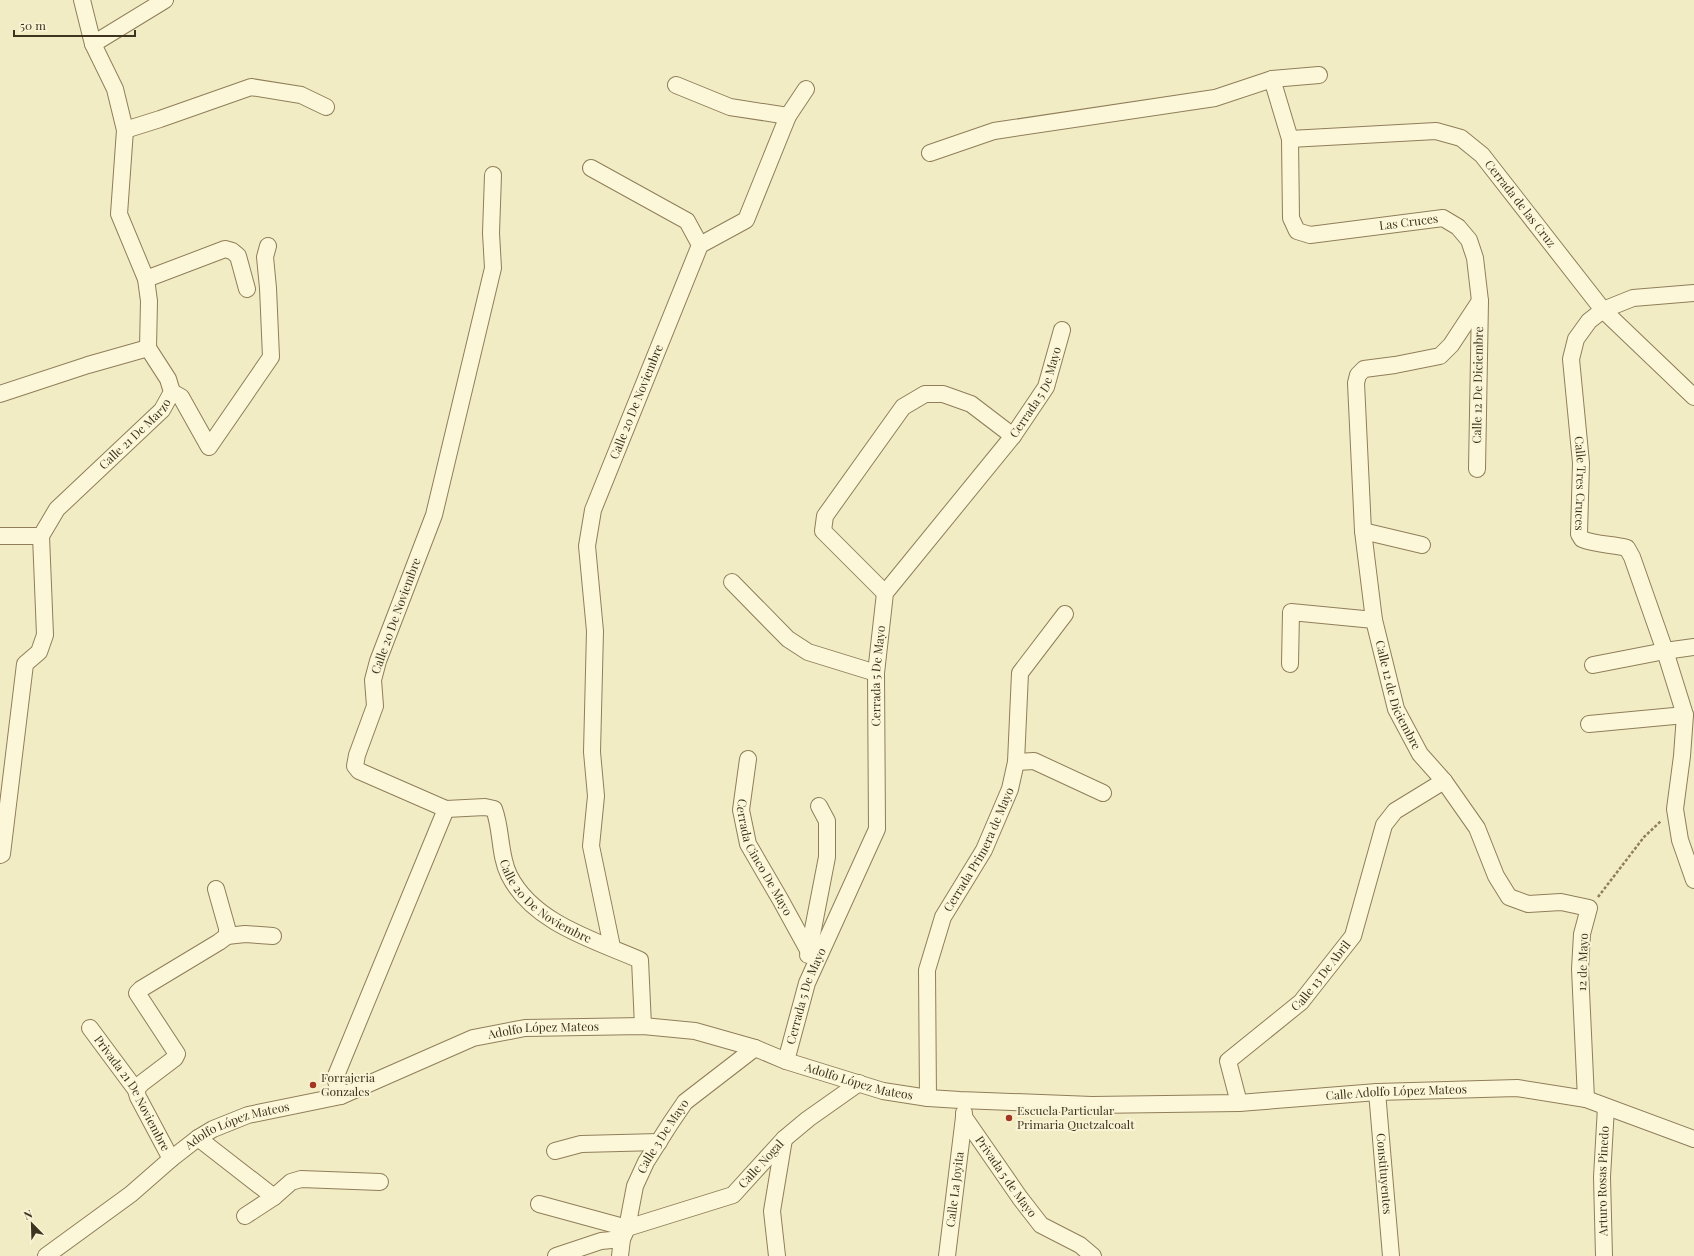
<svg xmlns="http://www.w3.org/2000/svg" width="1694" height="1256" font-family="'Playfair Display',serif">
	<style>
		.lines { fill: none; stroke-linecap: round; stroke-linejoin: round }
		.minor-casing { stroke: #8f7e59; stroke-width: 18 }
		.path { stroke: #8f7e59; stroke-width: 2.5; stroke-dasharray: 3 2; stroke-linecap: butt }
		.minor { stroke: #fcf7d9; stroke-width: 16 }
		.poi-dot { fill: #a43723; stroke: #f9f4d5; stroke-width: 1.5 }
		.labels { text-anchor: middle; stroke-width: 4; stroke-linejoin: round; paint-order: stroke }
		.street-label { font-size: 12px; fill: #3e331e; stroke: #f9f4d5 }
		.poi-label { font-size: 12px; fill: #3e331e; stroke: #f9f4d5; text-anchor: start }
	</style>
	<rect width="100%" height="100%" fill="#f2ecc5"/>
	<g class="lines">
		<defs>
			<g id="minor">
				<path d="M93,44L165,0"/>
				<path id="s1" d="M1272,79L1290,139L1291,218L1297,231L1310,235L1443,218L1458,227L1469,240L1475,258L1480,301L1477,469"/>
				<path d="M676,85L730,107L788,116"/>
				<path d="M125,130L160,119L251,87L301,95L326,107"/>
				<path id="s2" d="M1290,139L1436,131L1461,138L1482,155L1603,310L1694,397"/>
				<path d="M930,153L994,131L1215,98L1272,79L1319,75"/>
				<path d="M591,168L687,221L700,245"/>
				<path id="s3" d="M493,175L491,233L493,268L434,515L378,661L373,680L375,706L357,755L355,766L359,771L446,809L485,807L494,809C502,830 499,855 509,875C533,923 594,940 640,960L643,1026"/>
				<path d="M146,279L225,249L232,251L238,256L247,289"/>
				<path id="s4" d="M1694,293L1633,298L1603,310L1589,321L1576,339L1571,359L1581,463L1579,534L1582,539C1596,545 1612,544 1627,548L1632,557L1665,651L1685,715L1682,756L1675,809L1680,840L1694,880"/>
				<path id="s5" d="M1480,301L1451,345L1440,356L1395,365L1364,369L1358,375L1356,383L1363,531L1374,620L1396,709L1420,754L1444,781L1477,828L1496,876L1509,897L1528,904L1561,902L1589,908L1582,934L1580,969L1586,1099"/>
				<path d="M172,392L181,397L209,447L271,357L268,288L265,257L268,246"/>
				<path d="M0,394L88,365L148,348"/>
				<path d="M1363,531L1422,545"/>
				<path d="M0,536H41"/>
				<path d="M732,582L788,639L808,652L876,673"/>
				<path d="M885,593L823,531L825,516L903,407L925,394H943L971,404L1013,436"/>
				<path d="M1290,664L1291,612L1374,620"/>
				<path d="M1593,665L1665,651L1694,647"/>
				<path d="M1589,724L1685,715"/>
				<path id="s6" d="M748,759L741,810L748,844L780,899L808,950"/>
				<path d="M1016,762L1034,761L1103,793"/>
				<path id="s7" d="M0,855L2,854L25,664L39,652L45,635L41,536L57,509L162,410L172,392L168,379L148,348L149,301L146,279L119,214L125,130L115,89L93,44L82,0"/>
				<path d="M227,936L245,934L273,936"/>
				<path id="s8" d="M612,947L591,846L596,796L592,752L595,631L587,546L593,510L700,245L746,220L788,116L806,89"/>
				<path d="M808,955L827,857V821L819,806"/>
				<path id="s9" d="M90,1028L136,1090L138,1097L171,1159"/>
				<path id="s10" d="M786,1061L807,983L877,829L876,673L885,593L1013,436L1046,387L1062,330"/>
				<path d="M136,1090L142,1083L175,1058L177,1054L137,993L141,989L219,942L227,936V928L216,889"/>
				<path id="s11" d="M1377,1092L1391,1256"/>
				<path d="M341,1096L335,1078L446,809"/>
				<path id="s12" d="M928,1098L927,970L943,917L984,850L1010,789L1016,762L1020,673L1065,614"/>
				<path id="s13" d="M1239,1103L1228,1061L1301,1002L1353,936L1384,825L1395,811L1444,781"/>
				<path id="s14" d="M964,1117L1020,1198L1041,1225L1080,1245L1093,1256"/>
				<path d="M198,1138L274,1197"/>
				<path d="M555,1151L581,1144L659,1142"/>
				<path id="s15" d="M539,1204L627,1228L733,1195L784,1139L808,1119L859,1083"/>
				<path d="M245,1216L274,1197L291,1182L301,1179L380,1182"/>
				<path id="s16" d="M46,1256L131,1194L171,1159L198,1138L213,1129L248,1115L341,1096L473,1038L525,1028L643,1026L695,1031L755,1048L786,1061L883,1091L928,1098L960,1100L1092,1105L1239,1103L1377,1092L1517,1088L1586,1099L1694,1139"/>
				<path d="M556,1256L601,1241L622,1239"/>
				<path id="s17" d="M620,1256L622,1239L627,1228L635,1186L646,1162L670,1124L685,1102L755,1048"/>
				<path d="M777,1256L772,1211L784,1139"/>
				<path id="s18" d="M947,1256L964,1117V1113"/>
				<path id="s19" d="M1604,1256L1602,1177L1606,1107"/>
			</g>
		</defs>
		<use href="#minor" class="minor-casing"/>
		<path class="path" d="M1598,897L1644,837L1661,821"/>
		<use href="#minor" class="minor"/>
	</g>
	<g class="poi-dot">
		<circle cx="313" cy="1085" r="4"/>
		<circle cx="1009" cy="1118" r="4"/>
	</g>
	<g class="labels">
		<g class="street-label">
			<text dy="4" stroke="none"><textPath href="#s2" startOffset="261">Cerrada de las Cruz</textPath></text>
			<text dy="4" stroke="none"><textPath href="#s1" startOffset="269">Las Cruces</textPath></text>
			<text transform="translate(1478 385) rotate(-89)" y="4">Calle 12 De Diciembre</text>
			<text dy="4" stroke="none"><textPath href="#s10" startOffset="739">Cerrada 5 De Mayo</textPath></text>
			<text dy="4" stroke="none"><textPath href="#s8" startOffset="557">Calle 20 De Noviembre</textPath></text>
			<text dy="4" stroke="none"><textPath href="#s7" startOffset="469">Calle 21 De Marzo</textPath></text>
			<text dy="4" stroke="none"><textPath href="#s4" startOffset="279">Calle Tres Cruces</textPath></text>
			<text transform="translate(396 616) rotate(-70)" y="4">Calle 20 De Noviembre</text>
			<text dy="4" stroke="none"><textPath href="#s10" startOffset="403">Cerrada 5 De Mayo</textPath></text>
			<text dy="4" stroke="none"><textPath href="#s5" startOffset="479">Calle 12 de Diciembre</textPath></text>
			<text dy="4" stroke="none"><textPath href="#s12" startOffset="260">Cerrada Primera de Mayo</textPath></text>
			<text dy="4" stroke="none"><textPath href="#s6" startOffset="104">Cerrada Cinco De Mayo</textPath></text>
			<text dy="4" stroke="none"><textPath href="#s3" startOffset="875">Calle 20 De Noviembre</textPath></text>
			<text transform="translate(1583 962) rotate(-88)" y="4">12 de Mayo</text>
			<text dy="4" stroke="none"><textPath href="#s13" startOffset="170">Calle 13 De Abril</textPath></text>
			<text dy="4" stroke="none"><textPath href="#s10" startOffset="68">Cerrada 5 De Mayo</textPath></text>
			<text dy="4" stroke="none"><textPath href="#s16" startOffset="558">Adolfo López Mateos</textPath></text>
			<text dy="4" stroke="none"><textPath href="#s16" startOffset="882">Adolfo López Mateos</textPath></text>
			<text dy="4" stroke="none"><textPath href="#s9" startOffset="78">Privada 21 De Noviembre</textPath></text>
			<text dy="4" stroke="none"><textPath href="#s16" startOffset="1422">Calle Adolfo López Mateos</textPath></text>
			<text dy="4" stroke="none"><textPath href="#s16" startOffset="234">Adolfo López Mateos</textPath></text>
			<text dy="4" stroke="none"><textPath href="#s17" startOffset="129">Calle 3 De Mayo</textPath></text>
			<text dy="4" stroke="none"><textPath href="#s15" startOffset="244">Calle Nogal</textPath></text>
			<text dy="4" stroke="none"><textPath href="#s11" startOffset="82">Constituyentes</textPath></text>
			<text dy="4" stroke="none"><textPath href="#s14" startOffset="73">Privada 5 de Mayo</textPath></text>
			<text dy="4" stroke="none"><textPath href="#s19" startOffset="75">Arturo Rosas Pinedo</textPath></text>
			<text dy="4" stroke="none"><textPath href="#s18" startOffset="67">Calle La Joyita</textPath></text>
		</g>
		<g class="poi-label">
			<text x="321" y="1082">Forrajeria<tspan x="321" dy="14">Gonzales</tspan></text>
			<text x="1017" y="1115">Escuela Particular<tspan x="1017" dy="14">Primaria Quetzalcoalt</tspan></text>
		</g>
	</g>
	<g transform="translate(32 1224) rotate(337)" stroke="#f9f4d5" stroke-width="3" paint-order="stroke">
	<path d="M0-3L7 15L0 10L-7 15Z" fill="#3e331e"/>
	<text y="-6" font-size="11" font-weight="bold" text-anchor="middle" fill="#3e331e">N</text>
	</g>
	<path d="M14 30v6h121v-6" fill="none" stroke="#3e331e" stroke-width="2"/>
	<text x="20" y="30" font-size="12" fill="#3e331e" stroke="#f9f4d5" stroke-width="3" paint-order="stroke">50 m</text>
</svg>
